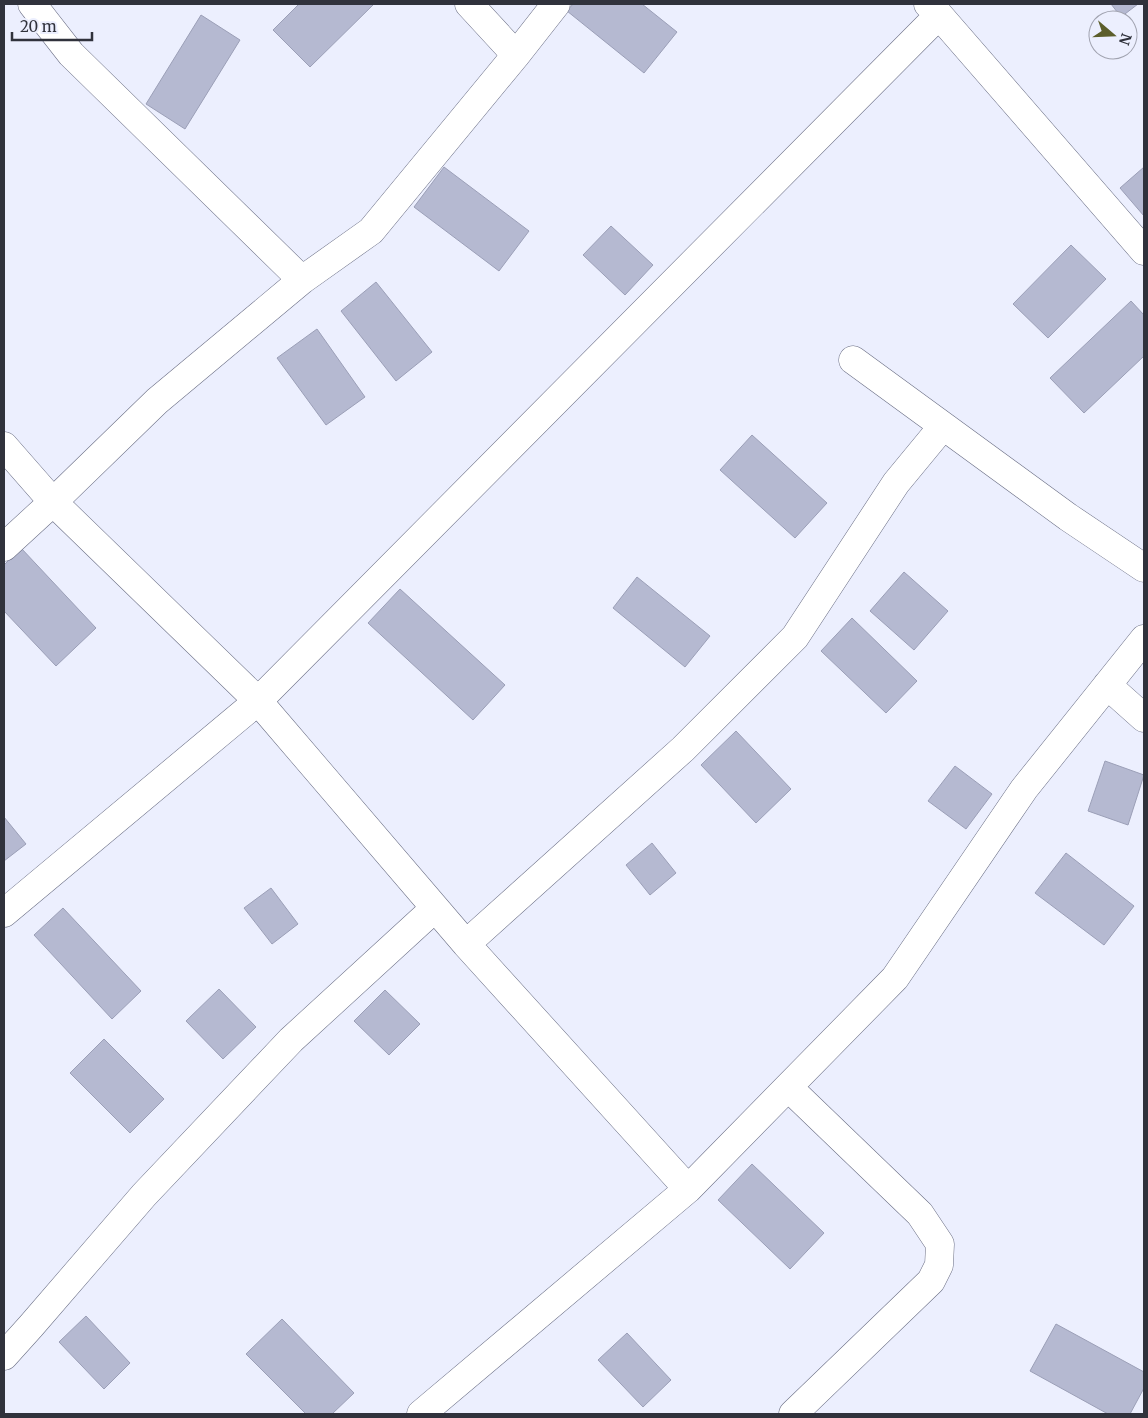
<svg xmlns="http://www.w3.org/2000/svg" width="1148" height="1418" font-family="Merriweather,serif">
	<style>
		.building { fill: #b5b9d1; stroke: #9b9fb7 }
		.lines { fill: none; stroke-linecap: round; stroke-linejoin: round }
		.minor-casing { stroke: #6a6e84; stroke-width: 29 }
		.minor { stroke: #fff; stroke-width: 28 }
	</style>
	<rect width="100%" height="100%" fill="#eceffe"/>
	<path class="building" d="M299,4H374L310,67L273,30Z
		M573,4H642L677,32L644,73L567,11Z
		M1111,4H1138L1121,17Z
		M201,15L240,40L185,129L146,104Z
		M444,167L529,231L499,271L414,207Z
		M1144,167V216L1120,188Z
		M611,226L653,265L625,295L583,255Z
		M1071,245L1106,279L1048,338L1013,304Z
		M376,282L432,352L396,381L341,311Z
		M1131,301L1144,315V356L1084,413L1050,378Z
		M317,329L365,397L326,425L277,358Z
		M752,435L827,503L795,538L720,470Z
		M21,548L96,628L56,666L4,611V565Z
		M904,572L948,611L914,650L870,611Z
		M637,577L710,636L685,667L613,608Z
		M400,589L505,685L473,720L368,623Z
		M852,618L917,681L886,713L821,651Z
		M736,731L791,789L756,823L701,765Z
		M1105,761L1144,775L1128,825L1088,811Z
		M955,766L992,794L966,829L928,801Z
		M4,817L26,844L4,861Z
		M652,843L676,873L650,895L626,865Z
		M1066,853L1134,906L1104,945L1035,893Z
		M271,888L298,924L272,944L244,908Z
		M63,908L141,991L112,1019L34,935Z
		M219,989L256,1027L223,1059L186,1021Z
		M385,990L420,1024L389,1055L354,1021Z
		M104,1039L164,1099L130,1133L70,1073Z
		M752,1164L824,1233L790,1269L718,1200Z
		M86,1316L130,1363L104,1389L59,1342Z
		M282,1319L354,1393L332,1414H306L246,1354Z
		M1056,1324L1144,1372V1388L1130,1414H1108L1030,1371Z
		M627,1333L671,1380L643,1407L598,1360Z"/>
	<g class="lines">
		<defs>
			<path id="minor" d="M32,4L71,54L302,280
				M469,4L516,55
				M928,4L939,15L1144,251
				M853,360L1068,517L1144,568
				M4,446L53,502L258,701L466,944L688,1189
				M4,547L53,502L157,401L302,280L371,231L516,55L556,4
				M1107,685L1144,718
				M4,913L258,701L939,15
				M466,944L683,749L795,637L896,483L943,426
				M788,1087L920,1214L940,1244L939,1265L931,1281L793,1414
				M4,1356L31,1326L144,1195L291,1040L435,908
				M421,1414L688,1189L895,978L1024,789L1144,639"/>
		</defs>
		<use href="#minor" class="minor-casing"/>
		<use href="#minor" class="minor"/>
	</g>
	<rect width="1148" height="1418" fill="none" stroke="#30323c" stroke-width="10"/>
	<g transform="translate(1113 35) rotate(109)"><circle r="24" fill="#eceffe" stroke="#a1a3b0"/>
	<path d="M0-4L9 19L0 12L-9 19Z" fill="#5c5e2b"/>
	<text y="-8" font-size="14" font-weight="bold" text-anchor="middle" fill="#30323c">N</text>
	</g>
	<path d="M12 32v8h80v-8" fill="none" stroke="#30323c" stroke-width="2.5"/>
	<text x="20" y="32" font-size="15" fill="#30323c" stroke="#eceffe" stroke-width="4" paint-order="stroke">20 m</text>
</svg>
